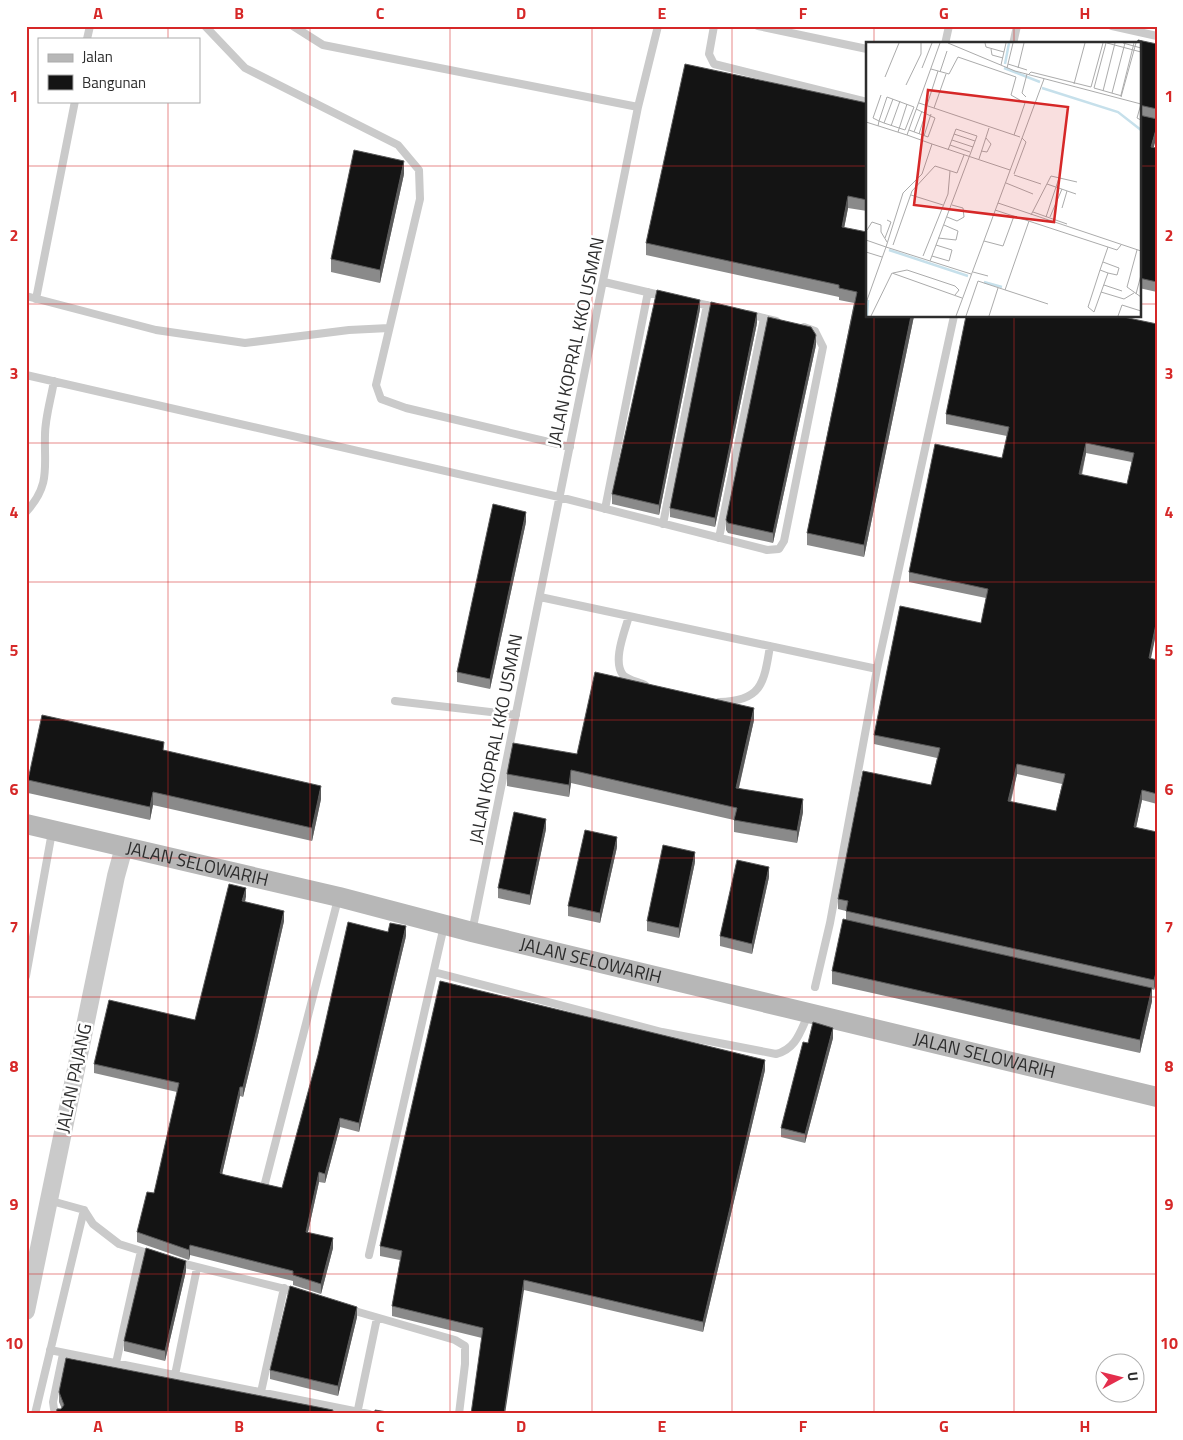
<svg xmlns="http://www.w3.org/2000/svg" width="1183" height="1440" font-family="'Titillium Web',sans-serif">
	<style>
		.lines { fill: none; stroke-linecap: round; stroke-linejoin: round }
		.service { stroke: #cacaca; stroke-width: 8 }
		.tertiary { stroke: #cacaca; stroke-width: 18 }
		.secondary { stroke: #b7b7b7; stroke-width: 20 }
		.wall { fill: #8a8a8a; fill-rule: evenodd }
		.shaded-wall { fill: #5a5a5a }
		.building { fill: #141414; stroke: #5a5a5a; fill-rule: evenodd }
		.grid { fill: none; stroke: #d62828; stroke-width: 1; stroke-opacity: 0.55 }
		.labels { text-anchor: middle; stroke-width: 5; stroke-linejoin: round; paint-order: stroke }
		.street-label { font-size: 18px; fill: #2d2d2d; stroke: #fff }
		.inset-river { fill: none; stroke: #c6e0eb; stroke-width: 2.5 }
		.inset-road { fill: none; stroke: #ababab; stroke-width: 1 }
		.view { fill: #d62828; fill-opacity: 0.15; stroke: #d62828; stroke-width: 2.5 }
		.inset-edge { fill: none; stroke: #2d2d2d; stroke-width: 2.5 }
		.neatline { fill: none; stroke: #d62828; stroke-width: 2 }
		.grid-label { font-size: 16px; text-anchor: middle; font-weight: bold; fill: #d62828 }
	</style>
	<rect width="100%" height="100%" fill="#fff"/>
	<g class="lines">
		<path class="service" d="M205,26L245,68L398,145L419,170L420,199L376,385L381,399L406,408L570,447
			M293,26L323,45L638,107L472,932
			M714,26L709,54L714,64L867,102
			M758,26L867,49
			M1112,26L1157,36
			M87,39L90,26
			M945,44L949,26
			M1013,44L1017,26
			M638,107L658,26
			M604,282L664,296
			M26,296L156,330L245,343L349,330L389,328
			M36,299L75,101
			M692,302L720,308
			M748,314L776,321
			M26,375L559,497L767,550L779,549L784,541L823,347L815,331L804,327
			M605,509L648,292
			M26,512C51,485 44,467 45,435C45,418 51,399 54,381
			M663,524L707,305
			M719,538L764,318
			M540,597L877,669
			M629,616C625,631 612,661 623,675C628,680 639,682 645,685
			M395,701L516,715
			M719,702C762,701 764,683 770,646
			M434,972L662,1032L776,1054C796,1049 800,1032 808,1015
			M26,976L52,832
			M815,987L830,923L877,669L954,316
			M264,1187L338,899
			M48,1200L84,1210L93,1224L119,1244L154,1255
			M369,1255L444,926
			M177,1262L297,1292
			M348,1309L455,1340L465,1346V1364L459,1414
			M50,1350L369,1414
			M116,1363L141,1251
			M175,1375L197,1268
			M261,1392L284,1288
			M35,1414L84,1210
			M59,1414L54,1409L53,1402L63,1354
			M357,1414L377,1318"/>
		<path class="tertiary" d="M26,1311L116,876L124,847"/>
		<path class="secondary" id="s1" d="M26,824L339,897L472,932L1157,1097"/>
	</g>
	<path class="wall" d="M1139,44H1157V119L1139,115Z
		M867,103V211L848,208L844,228L867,316H914L864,557L807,545V533L854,303L839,300V297L646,255V243Z
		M1139,115L1154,148H1157V292L1139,288Z
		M404,174L380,283L331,272V259Z
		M700,309L659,515L612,504V494Z
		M757,323L715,527L670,517V508Z
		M1157,324V634H1156L1150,659L1157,660V804L1142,800L1136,828L1157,832V979L1154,990L1152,989V1001L1140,1053L832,984V971L846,919V911L838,909V899L931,785L937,758L874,744V735L981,623L986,598L909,582V572L1002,458L1007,436L946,424V414ZM1086,453L1132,462L1127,484L1082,475ZM1017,774L1062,784L1056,811L1011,802Z
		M816,345L773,543L728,533L726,530V520Z
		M526,522L490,689L457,682V672Z
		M754,720L739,788L803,812L797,843L734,832V820L571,783L569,797L507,786V774L577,754Z
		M164,750L321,799L312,841L153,805L150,820L28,793V780Z
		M546,829L530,905L498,898V888Z
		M617,847L600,923L568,916V906Z
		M695,862L679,938L647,931V921Z
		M769,877L752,954L720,946V936Z
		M246,897L245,902L284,921L258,1035L243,1097L240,1096L222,1174L225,1175L282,1188L406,936L359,1132L340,1127L325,1183L319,1182L308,1232L333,1248L321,1294L293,1285V1281L190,1255L189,1260L137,1242V1232L154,1193L177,1092L94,1073V1064L195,1020Z
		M833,1038L805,1143L781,1137V1128L808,1043Z
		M765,1070L703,1332L524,1290L482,1338L392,1316V1306L400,1260L380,1256V1246Z
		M186,1271L165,1361L124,1351V1341Z
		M357,1317L338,1396L270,1379V1370Z
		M59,1392L333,1414L61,1409H62L59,1402Z"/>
	<path class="shaded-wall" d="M1139,105H1140V115H1139Z
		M1157,126V136L1151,157V147Z
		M404,161V174L380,283V270Z
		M848,196V208L842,239V227Z
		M700,300V309L659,515V505Z
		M757,313V323L715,527V518Z
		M911,316H914L864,557V545Z
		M816,335V345L773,543V533Z
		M1086,443V453L1079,484V474Z
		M526,512V522L490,689V679Z
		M1156,624V634L1149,668V658Z
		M754,708V720L736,800V788Z
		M1017,764V774L1008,811V801Z
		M571,770V783L569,797V785Z
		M321,786V799L312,841V828Z
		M1142,790V800L1134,837V827Z
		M153,792V805L150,820V807Z
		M803,799V812L797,843V831Z
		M546,819V829L530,905V895Z
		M617,837V847L600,923V913Z
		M695,852V862L679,938V928Z
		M769,867V877L752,954V944Z
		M246,888V897L242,911V901Z
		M284,911V921L258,1035L243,1097V1087Z
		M406,926V936L359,1132V1123Z
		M1157,969V979L1154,990V980Z
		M1152,988V1001L1140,1053V1040Z
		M833,1028V1038L805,1143V1134Z
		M765,1060V1070L703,1332V1322Z
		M240,1087V1096L220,1183V1173Z
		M340,1118V1127L325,1183V1174Z
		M319,1172V1182L306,1241V1232Z
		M333,1238V1248L321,1294V1284Z
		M190,1245V1255L189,1260V1250Z
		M186,1261V1271L165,1361V1351Z
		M524,1280V1290L505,1414H504Z
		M357,1307V1317L338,1396V1386Z"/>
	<path class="building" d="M1138,40L1157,44V109L1139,105V44H1137Z
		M685,64L867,103V200L848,196L842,227L867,232V316H911L864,545L807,533L857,292L839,288V285L646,243Z
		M1139,115L1157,119V126L1151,147L1157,148V282L1139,278Z
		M354,150L404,161L380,270L331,259Z
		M657,290L700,300L659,505L612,494Z
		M711,302L757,313L715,518L670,508Z
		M966,316H1119L1157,324V624H1156L1149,658L1157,660V794L1142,790L1134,827L1157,832V969L1154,980L846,911L848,901L838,899L863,771L931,785L940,748L874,735L900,606L981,623L988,589L909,572L935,444L1002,458L1009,427L946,414ZM1086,443L1134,453L1127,484L1079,474ZM1017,764L1065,774L1056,811L1008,801Z
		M768,317L811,327L816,335L773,533L728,523L726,520Z
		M493,504L526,512L490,679L457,672Z
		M595,672L754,708L736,788L803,799L797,831L734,820L737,808L571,770L569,785L507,774L513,743L577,754Z
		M42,715L164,742L163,750L321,786L312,828L153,792L150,807L28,780Z
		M514,812L546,819L530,895L498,888Z
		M585,830L617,837L600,913L568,906Z
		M663,845L695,852L679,928L647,921Z
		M737,860L769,867L752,944L720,936Z
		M229,884L246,888L242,901L284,911L258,1025L243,1087H240L220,1173L225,1175L282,1188L318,1055L348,922L388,932L390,923L406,926L359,1123L340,1118L325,1174L319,1172L306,1232L333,1238L321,1284L293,1275V1271L190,1245L189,1250L137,1232L147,1192L154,1193L179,1083L94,1064L109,1000L195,1020Z
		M843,919L1152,988L1140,1040L832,971Z
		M440,981L765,1060L703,1322L524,1280L504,1414H471L483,1328L392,1306L402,1251L380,1246Z
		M813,1022L833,1028L805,1134L781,1128L803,1042L808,1043Z
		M146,1248L186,1261L165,1351L124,1341Z
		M290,1286L357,1307L338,1386L270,1370Z
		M66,1358L333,1410L332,1414H56L57,1409H61L64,1405L59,1392Z
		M375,1410L400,1414H375Z"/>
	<path class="grid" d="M168,26V39M310,26V1414M450,26V1414M592,26V1414M732,26V1414M874,26V44M1014,26V44M168,101V1414M26,166H867M1139,166H1157M26,304H867M1139,304H1157M874,316V1414M1014,316V1414M26,443H1157M26,582H1157M26,720H1157M26,858H1157M26,997H1157M26,1136H1157M26,1274H1157"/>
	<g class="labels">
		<g class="street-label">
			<text transform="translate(576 342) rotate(-78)" y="6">JALAN KOPRAL KKO USMAN</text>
			<text transform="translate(496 739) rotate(-79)" y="6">JALAN KOPRAL KKO USMAN</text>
			<text dy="6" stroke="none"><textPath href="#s1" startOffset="176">JALAN SELOWARIH</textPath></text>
			<text dy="6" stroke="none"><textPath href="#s1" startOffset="581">JALAN SELOWARIH</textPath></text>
			<text dy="6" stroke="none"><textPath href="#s1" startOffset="986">JALAN SELOWARIH</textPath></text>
			<text transform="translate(74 1078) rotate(-78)" y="6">JALAN PAJANG</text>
		</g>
	</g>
	<g transform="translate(866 42)">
		<rect width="275" height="275" fill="#fff"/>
		<path class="inset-river" d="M139,22L143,1M138,26L174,40M176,46L252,70L275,88M23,208L102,234M118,240L136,245M1,274L2,258"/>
		<path class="inset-road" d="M82,1L149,29L275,62M119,1L120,5L138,10M240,1L228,46L256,54M241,1L275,10M257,1L275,6M125,7L126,13L137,16M142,22L161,28M135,23L140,1M56,26L66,1M141,26L147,1M152,26L158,1M65,27L83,32L92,15L150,35L145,53L159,61L148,93M74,30L81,9M162,33L165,30L225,45L237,1M19,35L33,1M208,42L219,1M40,43L55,12V1M237,49L249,1M246,51L259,1M255,53L268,1M160,55L156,51L161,32M255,55L270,1M53,61L154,95M275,62L271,76L275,78M61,63L72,29M68,66L80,32M0,80L41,93M18,81L27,57M12,84L13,79L21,55L48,65L39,88L18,81L13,79L7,76L15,53M25,84L34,59M43,88L62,95L69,76L50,67M32,90L41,62M48,90L56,69M53,92L60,70M88,92L109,99M58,94L65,72M86,98L107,105M66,102L41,93L74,1M84,103L104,110M115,109L121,110L125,102L120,96M113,117L123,86M148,132L160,100L156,96M148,133L175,142M140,141L167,152M181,142L210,152M45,153L77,163M132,161L275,209M196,166L201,149M129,168L251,208L255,203M167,170L201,182M165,173L185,134L211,140M81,175L91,179L98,175L97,166L86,163M180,175L193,136M184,175L196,147M1,188L6,180L15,183V190L21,200M19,196L25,180L21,178M72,196L90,198L92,189L78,183M0,198L20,205L37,151L56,132L66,102L144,128M118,199L137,204L148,174M27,203L46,149L69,124L91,131L98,113M271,208L261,245L275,255M0,210L16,215M57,214L82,152L84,129M66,214L83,219L86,208L70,203M64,219L111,94L90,87L82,108M237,220L253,226L251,233L242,231M234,228L242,231L228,270L222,265L234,228L242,205M107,230L122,234M27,231L41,228L89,244L93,248L89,253M238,243L256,249M139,248L163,179M235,250L258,257L268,251M270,252L275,233M0,261L20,205L105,232M5,274L26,231L96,256M90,274L178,37M100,274L112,239L182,262M123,274L132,246M252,274L256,263L275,269"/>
		<path class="view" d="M62,48L202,65L188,180L48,163Z"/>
		<rect width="275" height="275" class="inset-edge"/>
	</g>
	<rect width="1183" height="1440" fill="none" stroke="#ffffff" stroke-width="55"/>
	<rect x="38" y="38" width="162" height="65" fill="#ffffff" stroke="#ababab"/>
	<rect x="48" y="54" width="25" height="8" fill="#b7b7b7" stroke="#ababab"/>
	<text x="82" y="62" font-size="15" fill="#2d2d2d">Jalan</text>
	<rect x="48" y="75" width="25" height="15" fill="#141414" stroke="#ababab"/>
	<text x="82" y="88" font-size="15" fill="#2d2d2d">Bangunan</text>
	<g transform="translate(1120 1378) rotate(83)"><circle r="24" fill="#ffffff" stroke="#ababab"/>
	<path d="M0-4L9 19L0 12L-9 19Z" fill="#e42e4c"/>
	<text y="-8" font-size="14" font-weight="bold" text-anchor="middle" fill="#2d2d2d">U</text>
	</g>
	<rect x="28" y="28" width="1128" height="1384" class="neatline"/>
	<g class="grid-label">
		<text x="98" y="19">A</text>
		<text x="239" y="19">B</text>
		<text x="380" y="19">C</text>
		<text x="521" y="19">D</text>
		<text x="662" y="19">E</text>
		<text x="803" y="19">F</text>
		<text x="944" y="19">G</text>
		<text x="1085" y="19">H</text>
		<text x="14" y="102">1</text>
		<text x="1169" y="102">1</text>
		<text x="14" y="241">2</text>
		<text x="1169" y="241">2</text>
		<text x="14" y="379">3</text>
		<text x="1169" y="379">3</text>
		<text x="14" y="518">4</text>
		<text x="1169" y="518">4</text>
		<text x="14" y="656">5</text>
		<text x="1169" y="656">5</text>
		<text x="14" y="795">6</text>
		<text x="1169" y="795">6</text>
		<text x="14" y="933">7</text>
		<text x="1169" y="933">7</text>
		<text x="14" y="1072">8</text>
		<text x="1169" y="1072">8</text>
		<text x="14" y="1210">9</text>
		<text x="1169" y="1210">9</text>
		<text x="14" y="1349">10</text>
		<text x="1169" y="1349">10</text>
		<text x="98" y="1432">A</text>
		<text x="239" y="1432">B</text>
		<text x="380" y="1432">C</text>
		<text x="521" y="1432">D</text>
		<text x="662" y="1432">E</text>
		<text x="803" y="1432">F</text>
		<text x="944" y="1432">G</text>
		<text x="1085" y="1432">H</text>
	</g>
</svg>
